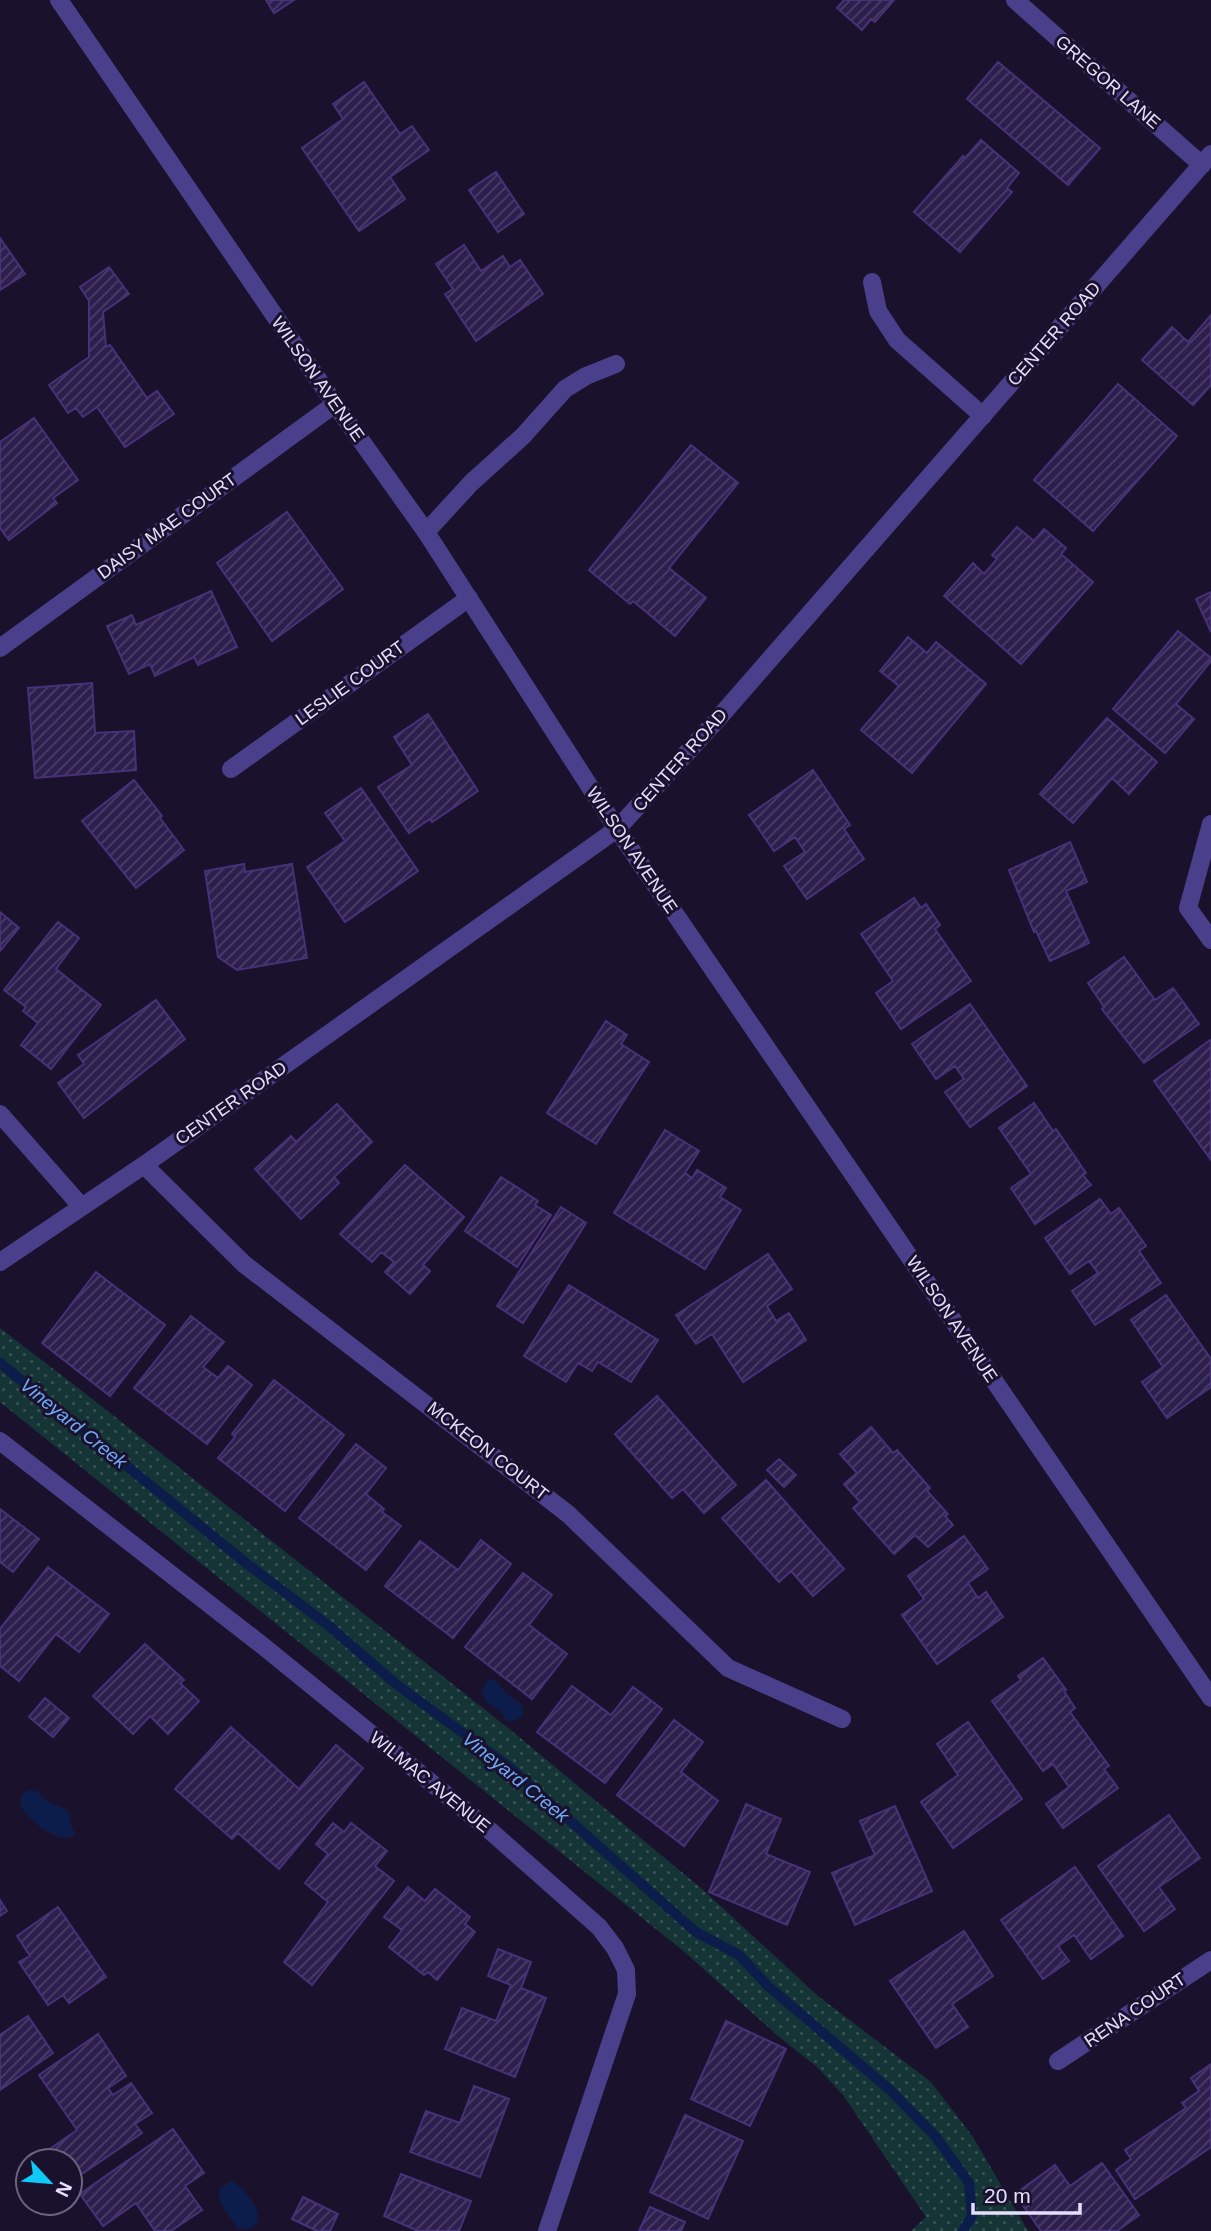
<svg xmlns="http://www.w3.org/2000/svg" width="1211" height="2231" font-family="Helvetica,sans-serif">
	<style>
		.grass { fill: url(#grass-dots) }
		.water { fill: #0d1d4b }
		.lines { fill: none; stroke-linecap: round; stroke-linejoin: round }
		.stream { stroke: #0d1d4b; stroke-width: 10 }
		.building { fill: url(#building-hatch); stroke: #473178; stroke-width: 2 }
		.service { stroke: #4a3f8a; stroke-width: 18 }
		.minor { stroke: #4a3f8a; stroke-width: 18 }
		.labels { text-anchor: middle; stroke-width: 6; stroke-linejoin: round; paint-order: stroke }
		.street-label { font-size: 18px; fill: #e5defe; stroke: #1a122c }
		.water-label { font-size: 19px; font-style: italic; fill: #6fabfc; stroke: #1a122c }
	</style>
	<defs>
		<pattern id="grass-dots" width="8" height="8" patternUnits="userSpaceOnUse" patternTransform="scale(1.75)"><rect width="8" height="8" fill="#153436"/><path d="M2 2h.1M6 6h.1" fill="none" stroke="#375154" stroke-width="1.8" stroke-linecap="round"/></pattern>
		<pattern id="building-hatch" width="6" height="6" patternUnits="userSpaceOnUse" patternTransform="scale(1.75)"><rect width="6" height="6" fill="#2d1f4d"/><path d="M-1 1l2-2M0 6l6-6M5 7l2-2" fill="none" stroke="#4b3f68"/></pattern>
	</defs>
	<rect width="100%" height="100%" fill="#1a122c"/>
	<path class="grass" d="M0,1328L95,1401L513,1732L702,1889L818,1996L931,2082L973,2137L1028,2231H911L926,2217L843,2095L817,2067L778,2036L687,1954L0,1402Z"/>
	<path class="water" d="M488,1679L496,1680L507,1694L523,1706L522,1717L512,1721L506,1720L501,1712L486,1702L482,1690Z
		M30,1790L37,1791L46,1800L69,1811L70,1822L75,1834C60,1848 27,1819 20,1804L23,1793Z
		M232,2181C248,2189 278,2231 238,2229C228,2212 204,2191 232,2181Z"/>
	<g class="lines">
		<path class="stream" d="M0,1363L246,1563L329,1626L396,1684L508,1766L696,1932L739,1955L768,1986L890,2090L935,2136L969,2183L972,2216L963,2231"/>
	</g>
	<path class="building" d="M266,0H294L274,13Z
		M844,0H894L875,22L871,19L862,30L837,8Z
		M998,62L1100,148L1068,185L967,99Z
		M364,82L400,134L412,126L429,150L390,177L405,199L359,231L302,148L343,119L333,104Z
		M981,140L1019,173L1007,188L1012,192L960,252L914,212L963,156L965,158Z
		M496,172L524,214L498,232L469,190Z
		M0,238L25,274L0,290Z
		M464,245L481,271L503,256L510,267L520,260L543,294L476,341L445,294L453,289L436,264Z
		M109,267L129,294L103,312L106,347L110,345L147,398L157,391L174,414L125,447L97,407L83,417L76,408L68,413L49,385L89,357V301L80,287Z
		M1211,315V385L1193,405L1142,360L1172,327L1188,342Z
		M1118,384L1177,436L1093,531L1034,480Z
		M34,418L78,480L53,498L57,503L9,540L0,528V442Z
		M691,445L738,483L669,568L706,598L675,636L633,601L630,604L589,570Z
		M287,512L343,589L272,641L217,563Z
		M1017,527L1034,541L1044,529L1066,548L1061,554L1093,582L1021,664L944,596L973,563L984,574L997,559L992,555Z
		M211,591L237,647L198,665L194,657L155,676L150,664L129,674L107,626L132,615L136,625Z
		M1211,592V632L1196,599Z
		M1178,631L1211,658V661L1176,704L1194,719L1165,753L1113,709Z
		M908,637L927,653L936,642L986,684L912,773L861,730L899,686L880,671Z
		M92,683L95,733L134,731L136,770L35,778L28,688Z
		M428,714L478,791L432,822L430,819L409,833L378,787L412,765L394,737Z
		M1107,718L1157,762L1129,794L1112,778L1073,823L1040,794Z
		M813,770L850,825L844,829L864,859L807,899L784,866L805,852L795,837L774,851L749,815Z
		M134,780L162,816L160,818L184,850L136,888L82,821Z
		M361,788L418,871L345,922L307,867L345,841L325,813Z
		M1070,842L1087,882L1066,891L1089,943L1050,961L1036,931L1034,932L1009,870Z
		M244,864L245,872L292,864L307,958L237,970L218,957L205,871Z
		M914,898L921,908L926,904L940,925L935,929L971,981L901,1029L876,993L893,981L861,934Z
		M0,912L19,928L0,951Z
		M58,922L79,938L56,969L101,1005L51,1069L21,1045L38,1023L23,1011L26,1007L4,990Z
		M1124,957L1155,1000L1173,988L1199,1024L1144,1063L1102,1009L1104,1007L1088,983Z
		M156,1000L185,1039L84,1118L58,1083L84,1064L78,1055Z
		M970,1004L1027,1086L970,1127L945,1092L964,1079L955,1066L936,1079L912,1044Z
		M606,1021L627,1035L621,1044L649,1062L596,1144L547,1113Z
		M1210,1040L1211,1041V1160L1154,1081Z
		M1034,1103L1053,1131L1056,1129L1086,1173L1083,1175L1091,1185L1035,1224L1011,1188L1031,1174L999,1128Z
		M337,1104L372,1142L334,1177L339,1183L301,1219L255,1169L291,1136L296,1142Z
		M665,1130L699,1151L685,1173L692,1178L697,1170L726,1188L720,1197L741,1210L705,1269L614,1213Z
		M405,1165L464,1217L423,1265L430,1271L410,1294L385,1272L394,1262L381,1252L372,1262L340,1234Z
		M501,1177L538,1201L535,1205L551,1215L517,1267L465,1231Z
		M1100,1199L1111,1214L1119,1208L1146,1246L1139,1251L1161,1283L1095,1325L1072,1291L1098,1273L1089,1261L1070,1274L1045,1238Z
		M561,1207L586,1223L523,1323L497,1306Z
		M768,1254L792,1289L767,1306L776,1321L789,1313L806,1340L743,1382L712,1334L696,1344L676,1315Z
		M96,1272L165,1325L110,1396L42,1343Z
		M569,1285L658,1340L631,1382L598,1362L592,1371L578,1363L566,1382L524,1356Z
		M1166,1295L1211,1359V1387L1167,1418L1142,1382L1163,1367L1131,1320Z
		M191,1316L224,1342L203,1367L218,1378L228,1366L252,1385L207,1444L134,1388Z
		M274,1380L344,1435L285,1511L218,1458L235,1437L232,1434Z
		M657,1396L736,1485L704,1513L683,1489L672,1498L615,1434Z
		M871,1427L893,1453L897,1450L930,1488L927,1491L948,1514L945,1516L953,1525L928,1547L915,1535L894,1554L853,1508L860,1502L844,1484L857,1473L840,1454Z
		M356,1444L386,1468L366,1494L384,1509L382,1512L401,1526L366,1570L299,1518Z
		M779,1459L796,1475L784,1487L767,1470Z
		M766,1480L844,1569L813,1596L791,1571L779,1582L722,1518Z
		M0,1509L39,1539L13,1572L0,1562Z
		M964,1536L988,1569L968,1583L978,1598L986,1592L1003,1617L937,1664L902,1615L924,1599L908,1576Z
		M481,1540L511,1564L453,1638L385,1586L420,1541L458,1570Z
		M48,1567L109,1614L79,1652L56,1634L19,1681L0,1666V1629Z
		M523,1573L552,1595L529,1625L567,1654L532,1699L465,1647Z
		M145,1644L184,1680L180,1683L199,1701L168,1734L150,1716L133,1734L93,1696Z
		M1043,1658L1066,1690L1064,1691L1075,1708L1070,1712L1109,1766L1104,1769L1118,1788L1063,1828L1046,1804L1069,1787L1053,1764L1043,1771L992,1701L1021,1680L1018,1676Z
		M572,1686L611,1715L633,1687L662,1709L605,1783L537,1732Z
		M45,1698L69,1718L53,1737L29,1717Z
		M674,1720L703,1742L681,1772L718,1801L684,1846L617,1795Z
		M968,1722L1022,1799L953,1848L921,1802L958,1775L937,1744Z
		M231,1727L299,1789L336,1745L363,1768L279,1869L238,1833L232,1839L175,1789Z
		M746,1804L781,1819L766,1854L810,1872L787,1925L709,1892Z
		M895,1806L932,1891L855,1925L832,1873L875,1855L860,1821Z
		M1169,1815L1200,1858L1159,1887L1175,1909L1144,1931L1098,1866Z
		M333,1823L344,1832L351,1823L387,1851L375,1866L394,1881L312,1985L284,1962L328,1902L305,1883L328,1854L316,1844Z
		M1075,1867L1123,1936L1091,1959L1074,1935L1058,1946L1069,1961L1043,1979L1001,1920Z
		M408,1887L425,1901L435,1889L470,1917L465,1924L475,1932L437,1980L428,1972L424,1975L389,1947L402,1930L384,1917Z
		M0,1900L7,1911L0,1916Z
		M58,1907L106,1977L69,2003L63,1995L48,2005L19,1962L30,1956L17,1936Z
		M964,1931L993,1976L952,2004L968,2027L936,2048L890,1981Z
		M498,1949L531,1962L521,1988L546,1998L515,2077L445,2049L462,2008L496,2021L511,1985L488,1976Z
		M28,2016L53,2053L0,2090V2035Z
		M726,2021L786,2049L750,2126L691,2099Z
		M98,2034L126,2076L108,2088L113,2095L131,2083L152,2113L135,2124L142,2133L70,2182V2161H54L47,2151L77,2130L39,2075Z
		M1211,2064V2147L1135,2199L1116,2170L1131,2159L1125,2150L1186,2108L1182,2103L1199,2091L1191,2078Z
		M474,2086L509,2099L480,2177L410,2152L426,2111L460,2123Z
		M685,2115L743,2141L708,2219L650,2192Z
		M173,2129L204,2173L185,2186L202,2210L171,2231H155L136,2203L103,2226L80,2194Z
		M1102,2163L1139,2215L1117,2231H1041L1015,2194L1055,2165L1070,2186Z
		M401,2174L471,2201L459,2231H418L384,2216Z
		M303,2197L338,2214L330,2231H317L292,2219Z
		M650,2207L685,2222L681,2231H639Z"/>
	<g class="lines">
		<path class="service" d="M872,282L878,311L897,340L983,416
			M426,532L471,483L523,436L565,389L586,376L616,364"/>
		<path class="minor" d="M59,0L335,404L426,532L617,829L1211,1698
			M1015,0L1202,165
			M0,648L335,404
			M231,769L469,598
			M1211,824L1188,908L1211,940
			M0,1114L81,1206
			M144,1165L244,1264L568,1514L728,1668L842,1719
			M0,1262L144,1165L617,829L716,721L1211,154
			M0,1441L263,1646L487,1828L599,1927L615,1948L626,1970L627,1994L547,2231
			M1058,2061L1211,1960"/>
	</g>
	<g class="labels">
		<g class="street-label">
			<text transform="translate(1108 82) rotate(41)" y="6">GREGOR LANE</text>
			<text transform="translate(1054 334) rotate(-49)" y="6">CENTER ROAD</text>
			<text transform="translate(318 379) rotate(55)" y="6">WILSON AVENUE</text>
			<text transform="translate(167 526) rotate(-36)" y="6">DAISY MAE COURT</text>
			<text transform="translate(350 683) rotate(-36)" y="6">LESLIE COURT</text>
			<text transform="translate(680 760) rotate(-48)" y="6">CENTER ROAD</text>
			<text transform="translate(632 850) rotate(56)" y="6">WILSON AVENUE</text>
			<text transform="translate(231 1103) rotate(-35)" y="6">CENTER ROAD</text>
			<text transform="translate(952 1319) rotate(56)" y="6">WILSON AVENUE</text>
			<text transform="translate(488 1451) rotate(38)" y="6">MCKEON COURT</text>
			<text transform="translate(430 1782) rotate(39)" y="6">WILMAC AVENUE</text>
			<text transform="translate(1135 2010) rotate(-34)" y="6">RENA COURT</text>
		</g>
		<g class="water-label">
			<text transform="translate(74 1423) rotate(39)" y="7">Vineyard Creek</text>
			<text transform="translate(516 1777) rotate(39)" y="7">Vineyard Creek</text>
		</g>
	</g>
	<g transform="translate(49 2182) rotate(116)"><circle r="33" fill="#1a122c" stroke="#6b6480" stroke-width="2"/>
	<path d="M0-5L12 26L0 18L-12 26Z" fill="#0fc9f9"/>
	<text y="-10" font-size="19" font-weight="bold" text-anchor="middle" fill="#e5defe">N</text>
	</g>
	<path d="M973 2203v10h107v-10" fill="none" stroke="#e5defe" stroke-width="3.5"/>
	<text x="984" y="2203" font-size="21" fill="#e5defe" stroke="#1a122c" stroke-width="5" paint-order="stroke">20 m</text>
</svg>
